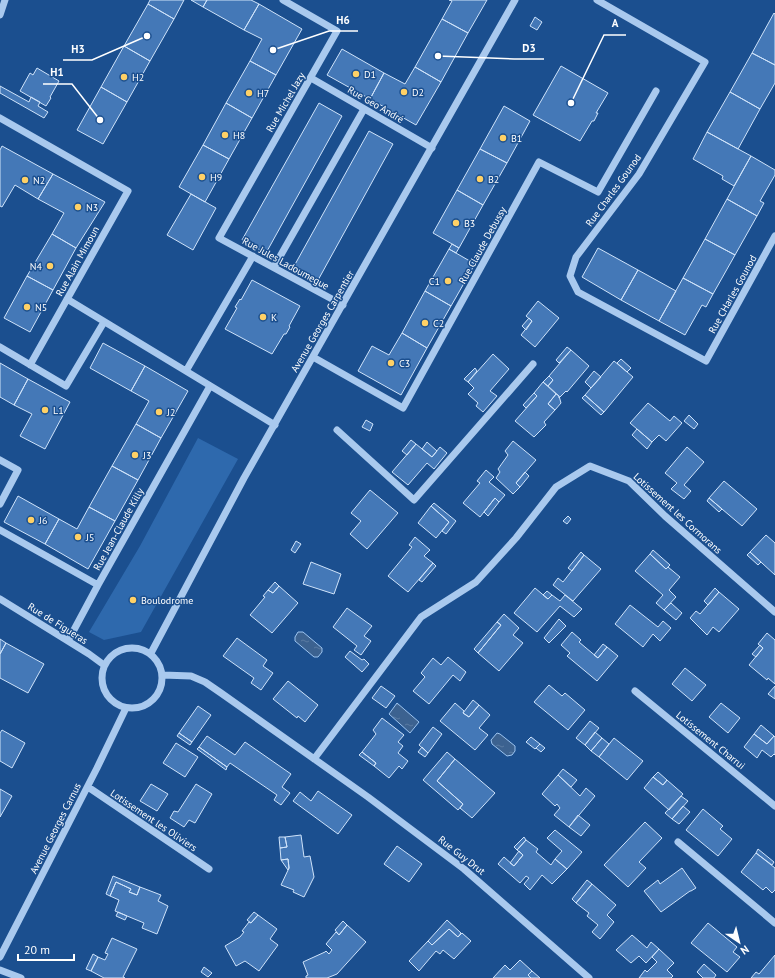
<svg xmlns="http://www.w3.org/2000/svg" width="775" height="978" font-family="'PT Sans',sans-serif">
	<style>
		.green { fill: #2e69ad }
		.water { fill: url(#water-ripples); stroke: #9cc4f0 }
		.building { fill: #4478b7; stroke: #cfe3fa }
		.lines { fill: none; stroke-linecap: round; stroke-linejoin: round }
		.minor { stroke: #a9c9ee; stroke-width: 7 }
		.poi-dot { fill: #ffd166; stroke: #1b4f8f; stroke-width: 1.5 }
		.labels { text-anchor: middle; stroke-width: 3; stroke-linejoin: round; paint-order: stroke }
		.poi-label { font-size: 10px; fill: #fff; stroke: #1b4f8f; text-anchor: start }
		.street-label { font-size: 10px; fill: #fff; stroke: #1b4f8f }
		.leader { fill: none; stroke: #fff; stroke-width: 1.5 }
		.callout-dot { fill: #fff; stroke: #1b4f8f; stroke-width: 1.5 }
		.callout-label { font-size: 11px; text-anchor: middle; font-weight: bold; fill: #fff; stroke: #1b4f8f; stroke-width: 3; stroke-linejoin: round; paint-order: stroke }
	</style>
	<defs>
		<pattern id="water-ripples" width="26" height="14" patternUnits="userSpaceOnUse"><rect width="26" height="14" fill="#3c6290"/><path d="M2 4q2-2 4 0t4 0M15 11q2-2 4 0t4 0" fill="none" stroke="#597aa1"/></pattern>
	</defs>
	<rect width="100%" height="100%" fill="#1b4f8f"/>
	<path class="green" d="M198,438L238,459L141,632L104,640L89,632L140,546Z"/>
	<path class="water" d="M298,632H303L322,648V652L318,657H314L295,641V637Z
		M397,703L419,722L410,733L389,714Z
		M497,733L500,734L515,746V751L512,755L507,756L492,744L491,740Z"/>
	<path class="building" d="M150,0H184L174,19L148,4Z
		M191,0H207L203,7Z
		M207,0H251L259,4L244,30L203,7Z
		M449,0H487L468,33L442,19L452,1Z
		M148,4L174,19L150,61L124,46Z
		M259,4L302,29L276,75L250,61L262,39L244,30Z
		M774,13L775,14V65L752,53Z
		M535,17L542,22L537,30L530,26Z
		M442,19L468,33L441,82L415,67Z
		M124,46L150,61L127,102L101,87Z
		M342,49L384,73L370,99L327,75Z
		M752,53L775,65V83L760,109L730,92Z
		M250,61L276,75L252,118L226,103Z
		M561,66L608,93L596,113H598L594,121H592L580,141L533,115Z
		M415,67L441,82L416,125L370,99L384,73L405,84Z
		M37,68L59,81L50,97L51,98L46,106L20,91L30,73L33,75Z
		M0,86L29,102L31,97L40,102L38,106L48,112L44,118L0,93Z
		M101,87L127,102L103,144L77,130Z
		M730,92L760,109L738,149L707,132Z
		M226,103L252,118L229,159L203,145Z
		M319,103L342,116L266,253L242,240Z
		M504,106L530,121L507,163L480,149Z
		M369,131L393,144L317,282L293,268Z
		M707,132L751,156L734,186L722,179L723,176L693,159Z
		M203,145L229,159L205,202L179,187Z
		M2,146L53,174L38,199L15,185L2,207L0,206V150Z
		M480,149L507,163L483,205L457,190Z
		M751,156L775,170V175L760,201L764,203L757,216L727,199Z
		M53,174L105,202L76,248L52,234L64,213L38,199Z
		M457,190L483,205L459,248L433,233Z
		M191,194L216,208L193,250L167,235Z
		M727,199L757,216L735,255L705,239Z
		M52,234L76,248L53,290L27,276Z
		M705,239L735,255L713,294L683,278Z
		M452,244L459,248L456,253L449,249Z
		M598,248L638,270L621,300L582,277Z
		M449,249L475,264L451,306L425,291Z
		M638,270L676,291L659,321L621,300Z
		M27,276L53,290L30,332L4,318Z
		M683,278L713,294L706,307L702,305L685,335L659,321Z
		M252,280L300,306L289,326L290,327L286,334H284L272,354L225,329L237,308L235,307L240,299L241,300Z
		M425,291L451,306L427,348L402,333Z
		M538,301L559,318L535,347L521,335L532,321L526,316Z
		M529,318L532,321L526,330L522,326Z
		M402,333L427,348L401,395L358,371L372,346L389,355Z
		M103,343L145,366L131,391L90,368Z
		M567,347L571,350L559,363L556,360Z
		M571,350L589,366L567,392L566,391L559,398V396L548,386L553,380L549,376Z
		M493,354L509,369L490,391L497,396L483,412L476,406L478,403L468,394L474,388L468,382Z
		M621,359L631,368L627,372L617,363Z
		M614,361L633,377L604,412L585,395Z
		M0,363L28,379L14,405L0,397Z
		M145,366L188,391L161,438L136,424L149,401L131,391Z
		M475,368L477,371L468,382L464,379Z
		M594,371L601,377L591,388L585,382Z
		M549,376L553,380L548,386L543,382Z
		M28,379L70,402L45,449L20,436L32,414L14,405Z
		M543,382L556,394L548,404L555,410L544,422L546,425L534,437L515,421L537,396L534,393Z
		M534,393L537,396L526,408L523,405Z
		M556,394L559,396L561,403L555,410L548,404Z
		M585,395L604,412L601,415L582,398Z
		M648,403L670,421L674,416L682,423L666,441L659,435L652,442L630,423Z
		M689,415L698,424L694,429L684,421Z
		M366,420L373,424L370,431L362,427Z
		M136,424L161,438L138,480L112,466Z
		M637,429L652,442L647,449L632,435Z
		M411,440L416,444L407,455L402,451Z
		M513,441L536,460L516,483L520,487L513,494L496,478L500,472L498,469L508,455L505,451Z
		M427,442L437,451L432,457L422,449Z
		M416,444L432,457L440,447L447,453L434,469L427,463L408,485L392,472Z
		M687,447L704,462L684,485L691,491L684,499L671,489L677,483L665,473Z
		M112,466L138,480L115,521L89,507Z
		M486,470L494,477L489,482L505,495L499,502L495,498L480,517L463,503L480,483L477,481Z
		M525,472L529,476L520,487L516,483Z
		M724,481L757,509L742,526L709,498Z
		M370,490L398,513L367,549L350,534L361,521L351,513Z
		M18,496L59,519L45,544L4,522Z
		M495,498L499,502L488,516L484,512Z
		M709,498L722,509L719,512L707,501Z
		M434,503L456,521L446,534L442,531L449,522L431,506Z
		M431,506L449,522L436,538L418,523Z
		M89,507L115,521L88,569L45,544L59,519L77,529Z
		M568,516L571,519L567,524L563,521Z
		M766,535L775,543V575L750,552Z
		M415,537L430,550L424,556L433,563L408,592L388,576L412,547L409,545Z
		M296,541L301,544L295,553L291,550Z
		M653,550L670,565L666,569L650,554Z
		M581,552L584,555L572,571L568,568Z
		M750,552L761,562L758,565L747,555Z
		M650,554L666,569L668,567L680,577L669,590L676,597L664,610L656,603L663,595L635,571Z
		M584,555L601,569L573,601L553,585L558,578L563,582Z
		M311,562L341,574L334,594L303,584Z
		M433,563L436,566L422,582L419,580Z
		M275,582L279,586L273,593L268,590Z
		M279,586L298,603L272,633L250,615L265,597L263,596L268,590L273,593Z
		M535,588L548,599L552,595L560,601L565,595L582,609L574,617L560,606L537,632L514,613Z
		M715,588L719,592L708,605L704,601Z
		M547,591L552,595L548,599L543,595Z
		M719,592L739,609L719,632L713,627L707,635L690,618L696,611L700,614Z
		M671,603L682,613L676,620L664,610Z
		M630,605L658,627L663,621L671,628L660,641L653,634L643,647L615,624Z
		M347,608L372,626L364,636L371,641L361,655L354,650L357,646L333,627Z
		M504,614L519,628L513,635L523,643L499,671L478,653L501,625L497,622Z
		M559,619L566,626L549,643L544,638Z
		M497,622L501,625L478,653L474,649Z
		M572,632L581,640L579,642L598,658L607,647L618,656L597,681L567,656L570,653L561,645Z
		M767,633L775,640V684L768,678L767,680L749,665L763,648L758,644Z
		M237,638L267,660L263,666L273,673L261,690L251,683L254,678L223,656Z
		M0,639L6,643L0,654Z
		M6,643L44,664L28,693L0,678V654Z
		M603,644L607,647L598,658L594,655Z
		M760,645L763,648L756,657L752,654Z
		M350,651L362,660L364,659L369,664L362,672L345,657Z
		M448,657L466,672L460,681L453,675L429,704L413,691L425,677L421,673L433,658L441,665Z
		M685,668L706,685L692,701L672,684Z
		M288,681L318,705L305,722L298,716L297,718L273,699Z
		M549,685L562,696L565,693L585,710L568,730L534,702Z
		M381,686L395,696L386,708L372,698Z
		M775,686V699L768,694Z
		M473,700L479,705L469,717L463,713Z
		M455,703L464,711L463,713L469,717L479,705L490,715L479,728L488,735L475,750L440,721Z
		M721,703L740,718L728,733L709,717Z
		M198,706L211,715L192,742L179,733Z
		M382,718L404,735L398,742L403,746L398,753L408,761L402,769L399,766L389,778L374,766L376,763L362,752L376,734L373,730Z
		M590,721L599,728L585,745L576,738Z
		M761,725L774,736L767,744L754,734Z
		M433,727L442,734L428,753L419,745Z
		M2,730L25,743L12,768L0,761V733Z
		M595,732L602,738L591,751L585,745Z
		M179,733L192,742L190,745L177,736Z
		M754,734L767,744L774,736L775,737V755L774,754L771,757L762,750L757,758L744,747Z
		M207,736L235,755L245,742L291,774L282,787L290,793L281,805L274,800L277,795L230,763L227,767L199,747Z
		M531,737L540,744L535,749L526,742Z
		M602,738L609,744L599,757L591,751Z
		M614,738L643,761L627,780L599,757Z
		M176,743L198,757L185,777L163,763Z
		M540,744L545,748L541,752L536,748Z
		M199,747L227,767L226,770L197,749Z
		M422,747L428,753L425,757L418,752Z
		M362,752L376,763L374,766L359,755Z
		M447,752L455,759L437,781L463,804L458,810L423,780Z
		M455,759L495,793L472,818L460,808L463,804L437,781Z
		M563,769L577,780L571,787L558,775Z
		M658,772L667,780L663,785L653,777Z
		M558,775L580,796L586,788L595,796L569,827L554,815L560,808L557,804L555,806L542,794Z
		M653,777L663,785L667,780L683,794L669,810L644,788Z
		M151,784L168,794L157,811L140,801Z
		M196,784L212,794L195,823L189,820L184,827L170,818L174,811L178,812Z
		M0,789L12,796L0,817Z
		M318,791L352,815L338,834L293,801L300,792L311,801Z
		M681,796L688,801L672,819L665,813Z
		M683,806L690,812L679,824L672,819Z
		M703,809L723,826L720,829L732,839L718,856L686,830Z
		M578,815L590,825L581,836L569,827Z
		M645,822L662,838L639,862L646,868L628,887L604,865Z
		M555,830L582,852L567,869L555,859L562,851L547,838Z
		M301,835L304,857L310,856L314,877L304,897L293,892L294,890L281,885L289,868L288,859L281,860L280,848L287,847L285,837Z
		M279,837H285L287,847L280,848Z
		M524,837L526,840L517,850L514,847Z
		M526,840L538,849L536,852L551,865L555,859L567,869L552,884L542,875L530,890L524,884L529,878L526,876L520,883L498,864L504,857L514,866L523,855L517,850Z
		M397,846L422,864L409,882L384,864Z
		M758,849L774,862L772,865L756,853Z
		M519,851L523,855L514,866L510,863Z
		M756,853L775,868V890L772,893L766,887L763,890L741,872Z
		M288,859L289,868L288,870L281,860Z
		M682,868L696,888L691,891H690L661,912L644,891L658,880L660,884Z
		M113,876L140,887L137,895L129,892L131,889L116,882L110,896L106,894Z
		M587,880L592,884L576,903L572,899Z
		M116,882L131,889L129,892L137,895L140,887L161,895L158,901L168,906L157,934L142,928L144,923L115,911L119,900L110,896Z
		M592,884L616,905L607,915L614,922L600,939L592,932L598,925L587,916L589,913L576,903Z
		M118,912L127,916L125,920L116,916Z
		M254,912L258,915L251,923L247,920Z
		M258,915L277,929L270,939L278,945L259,971L245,961L236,966L225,946L240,937L244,932L242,931L249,922L251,923Z
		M447,920L461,933L458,937L449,929L432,945L428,941Z
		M343,921L347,925L339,935L335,930Z
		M708,923L737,947L733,952L740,957L727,972L691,943Z
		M347,925L366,942L337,974L327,978H306V976L308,975L303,962L325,952L326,951L329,954L332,950L326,944L336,932L339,935Z
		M449,929L458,937L462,933L471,941L454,959L443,950L440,954L436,951L419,971L409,961L428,941L432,945Z
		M632,935L647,948L651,942L659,949L646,963L639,956L631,963L616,950Z
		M112,938L137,949L123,977L125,978H104L91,971L98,957L105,960L108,954L105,953Z
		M659,949L674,963L667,970L673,976L671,978H639L645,970L647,972L657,962L652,957Z
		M93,954L98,957L91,971L86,969Z
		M775,955V978H751L756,972L759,974Z
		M520,960L532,971L528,975L531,978H493L505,965L510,970Z
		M704,964L716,975L714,978H703L697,972Z
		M204,967L212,973L208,977L201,972Z
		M532,971L540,978H531L528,975Z"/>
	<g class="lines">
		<path class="minor" d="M283,0L337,31L219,238L343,305
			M597,0L705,62L639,174L576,257L570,276L578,292L706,361L775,236
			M0,15L5,0
			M311,78L432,148
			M0,118L128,191L30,365
			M274,267L364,109
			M67,299L275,425
			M0,347L66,386L104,322
			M313,357L403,408L539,162L598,192L656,91
			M186,371L253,256
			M337,430L414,500L533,364
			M0,460L18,470L0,504
			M0,530L98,585L210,386
			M0,599L89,654L104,665
			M68,641L98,585
			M102 678a30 30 0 1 1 60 0a30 30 0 1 1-60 0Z
			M151,653L244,478L515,0
			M163,675L191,676L205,682L221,693L368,797L464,869L589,978
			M635,691L775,806
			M314,759L421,617L476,582L516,538L556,487L590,466L629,481L665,516L775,612
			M88,787L209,869
			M678,842L775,923
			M0,957L97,768L126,708
			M0,970L21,978"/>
	</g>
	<g class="poi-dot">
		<circle cx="356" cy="74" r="4"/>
		<circle cx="124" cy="77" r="4"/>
		<circle cx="404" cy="92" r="4"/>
		<circle cx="249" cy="93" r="4"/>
		<circle cx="225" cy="135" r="4"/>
		<circle cx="503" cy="138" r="4"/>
		<circle cx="202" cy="177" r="4"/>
		<circle cx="480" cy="179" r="4"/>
		<circle cx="25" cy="180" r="4"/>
		<circle cx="78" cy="207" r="4"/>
		<circle cx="456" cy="223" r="4"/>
		<circle cx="50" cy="266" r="4"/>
		<circle cx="448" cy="281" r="4"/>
		<circle cx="27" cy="307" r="4"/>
		<circle cx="263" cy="317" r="4"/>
		<circle cx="425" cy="323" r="4"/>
		<circle cx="391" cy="363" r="4"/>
		<circle cx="45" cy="410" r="4"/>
		<circle cx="159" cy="412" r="4"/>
		<circle cx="135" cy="455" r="4"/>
		<circle cx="31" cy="520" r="4"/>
		<circle cx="78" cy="537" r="4"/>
		<circle cx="133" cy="600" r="4"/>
	</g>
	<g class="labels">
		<g class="poi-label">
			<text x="364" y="78">D1</text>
			<text x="132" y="81">H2</text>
			<text x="412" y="96">D2</text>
			<text x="257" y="97">H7</text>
			<text x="233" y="139">H8</text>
			<text x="511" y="142">B1</text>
			<text x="210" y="181">H9</text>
			<text x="488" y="183">B2</text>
			<text x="33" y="184">N2</text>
			<text x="86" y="211">N3</text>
			<text x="464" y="227">B3</text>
			<text x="42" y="270" text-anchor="end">N4</text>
			<text x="440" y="285" text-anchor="end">C1</text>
			<text x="35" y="311">N5</text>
			<text x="271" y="321">K</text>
			<text x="433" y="327">C2</text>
			<text x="399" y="367">C3</text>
			<text x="53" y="414">L1</text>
			<text x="167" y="416">J2</text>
			<text x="143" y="459">J3</text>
			<text x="39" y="524">J6</text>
			<text x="86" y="541">J5</text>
			<text x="141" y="604">Boulodrome</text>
		</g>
		<g class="street-label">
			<text transform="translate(285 102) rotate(-60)" y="4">Rue Michel Jazy</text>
			<text transform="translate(376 104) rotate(30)" y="4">Rue Geo André</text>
			<text transform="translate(613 190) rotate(-54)" y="4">Rue Charles Gounod</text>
			<text transform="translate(482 245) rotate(-61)" y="4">Rue Claude Debussy</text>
			<text transform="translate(77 261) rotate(-61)" y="4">Rue Alain Mimoun</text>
			<text transform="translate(286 263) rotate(29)" y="4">Rue Jules Ladoumegue</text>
			<text transform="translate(732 294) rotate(-61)" y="4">Rue CHarles Gounod</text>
			<text transform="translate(322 321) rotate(-60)" y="4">Avenue Georges Carpentier</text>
			<text transform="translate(678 513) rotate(42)" y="4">Lotissement les Cormorans</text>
			<text transform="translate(118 529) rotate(-61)" y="4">Rue Jean-Claude Killy</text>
			<text transform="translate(58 623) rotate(32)" y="4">Rue de Figueras</text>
			<text transform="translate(711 740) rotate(39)" y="4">Lotissement Charrui</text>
			<text transform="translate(154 820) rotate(34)" y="4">Lotissement les Oliviers</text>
			<text transform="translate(55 828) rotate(-63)" y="4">Avenue Georges Carnus</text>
			<text transform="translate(462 855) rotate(38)" y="4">Rue Guy Drut</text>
		</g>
	</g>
	<path class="leader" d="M273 50L329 31H358M571 103L604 35H626M438 56L514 59H544M147 36L92 60H63M100 120L72 84H43"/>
	<g class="callout-dot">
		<circle cx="273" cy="50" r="4"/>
		<circle cx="571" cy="103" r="4"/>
		<circle cx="438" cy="56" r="4"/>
		<circle cx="147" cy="36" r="4"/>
		<circle cx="100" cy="120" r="4"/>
	</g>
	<g class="callout-label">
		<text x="343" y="24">H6</text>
		<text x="615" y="27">A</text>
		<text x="529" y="52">D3</text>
		<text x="78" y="53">H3</text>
		<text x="57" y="76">H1</text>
	</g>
	<g transform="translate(739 942) rotate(145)" stroke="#1b4f8f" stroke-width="3" paint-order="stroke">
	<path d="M0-3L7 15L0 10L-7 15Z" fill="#ffffff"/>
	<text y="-6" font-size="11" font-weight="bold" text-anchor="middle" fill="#ffffff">N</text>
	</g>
	<path d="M18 954v6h56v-6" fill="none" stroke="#ffffff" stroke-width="2"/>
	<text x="24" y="954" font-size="12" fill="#ffffff" stroke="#1b4f8f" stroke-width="3" paint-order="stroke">20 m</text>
</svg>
